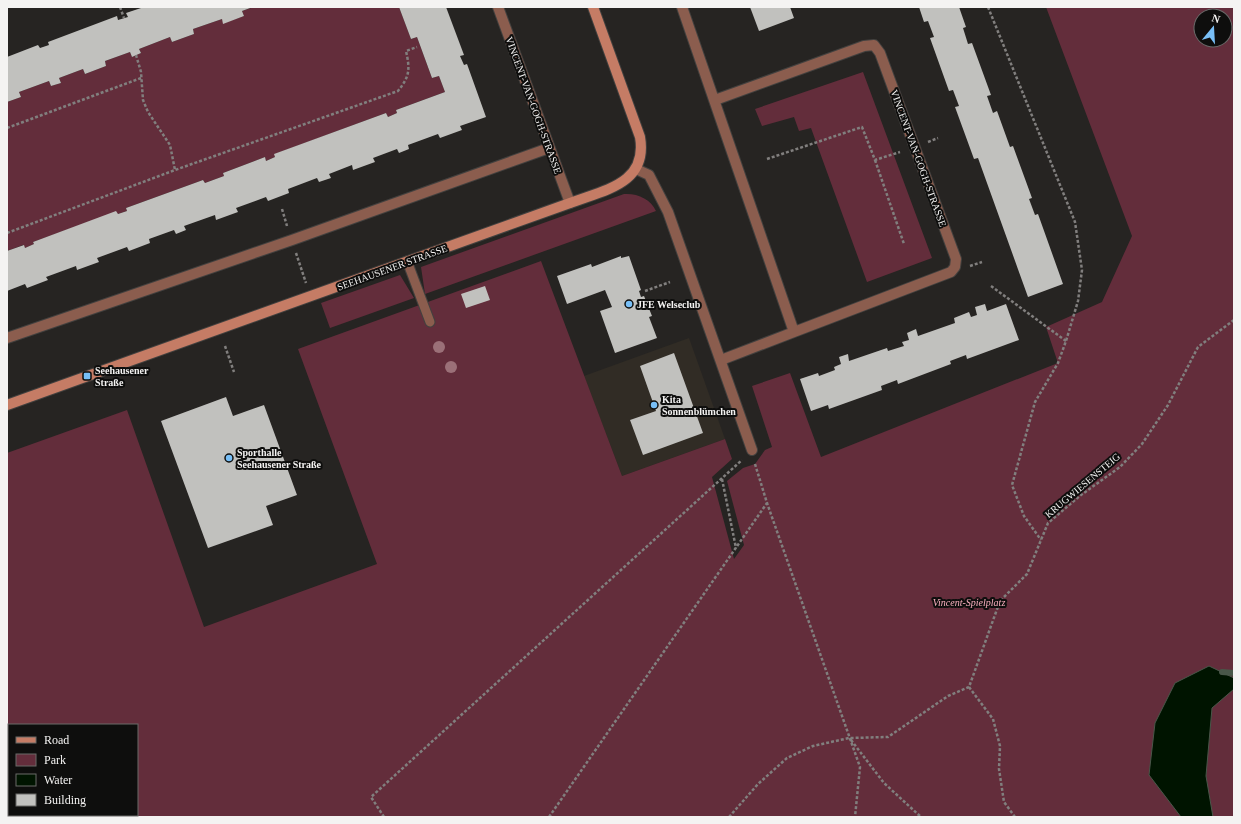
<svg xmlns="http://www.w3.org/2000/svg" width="1241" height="824" font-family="Georgia,serif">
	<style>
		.built { fill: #312c25 }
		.green { fill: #632d3b; fill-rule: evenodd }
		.water { fill: #001400; stroke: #495749 }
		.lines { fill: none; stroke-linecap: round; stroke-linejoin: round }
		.stream { stroke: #495749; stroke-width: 6 }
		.building { fill: #c1c1be }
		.lane-casing { stroke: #43413f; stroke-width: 11 }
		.street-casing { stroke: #43413f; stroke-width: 12 }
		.secondary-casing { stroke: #43413f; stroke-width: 12 }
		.path { stroke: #817f7e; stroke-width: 2.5; stroke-dasharray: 3 2; stroke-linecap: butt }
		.lane { stroke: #8b5d4e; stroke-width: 9 }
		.street { stroke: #8b5d4e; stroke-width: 10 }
		.secondary { stroke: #c57c65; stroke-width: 10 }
		.tree { fill: #9b7078 }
		.poi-dot { fill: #78bff7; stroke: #0e0e0d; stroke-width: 1.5 }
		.labels { text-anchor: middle; stroke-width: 4; stroke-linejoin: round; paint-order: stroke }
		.street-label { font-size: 10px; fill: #f4f3f2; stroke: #0e0e0d }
		.poi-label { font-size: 10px; font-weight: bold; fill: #f4f3f2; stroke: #0e0e0d; text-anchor: start }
		.park-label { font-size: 10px; font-style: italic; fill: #faafbf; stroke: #0e0e0d }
	</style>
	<rect width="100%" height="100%" fill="#262422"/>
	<path class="built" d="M689,338L725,439L622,476L584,376Z"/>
	<path class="green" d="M254,7H399L411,39L417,37L432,78L439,76L445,92L396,110L397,113L388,117L386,113L275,154V157L266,161L265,157L223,173L224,176L205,183L203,180L126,208L127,211L118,214L116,212L33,242L34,244L25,248L23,245L7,251V102L21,97L19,92L49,81L51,86L61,83L59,78L83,69L85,74L106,66L105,61L130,52L132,57L141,53L139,49L170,37L172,42L194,34L193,29L222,19L224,23L244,16L242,11Z
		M1046,7H1234V817H7V453L127,410L204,627L377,564L298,349L541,261L622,476L725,439L732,459L712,477L734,559L744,545L727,481L743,468L755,464L765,450L772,447L752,386L790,373L821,457L1058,363L1046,327L1102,302L1132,236ZM1201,16H1225V40H1201ZM9,725H137V815H9Z
		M863,72L932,258L867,282L811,128L799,131L794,117L762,126L755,109Z
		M624,194C637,193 651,199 656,211L425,294L421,267Z
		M400,275L414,298L330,328L321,303Z"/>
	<path class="water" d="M1209,666L1234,678V689L1212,708L1206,776L1213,817H1181L1149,775L1155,723L1175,683Z"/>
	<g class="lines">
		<path class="stream" d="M1222,672L1234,673"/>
	</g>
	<path class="building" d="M144,7H253L242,11L244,16L223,24L222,19L193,29L194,34L172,42L170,37L139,49L141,53L132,57L130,52L105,61L106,66L85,74L83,69L59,78L61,83L51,86L49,81L19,92L21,97L7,102V57L38,45L40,48L49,45L48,42L117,16L118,20L128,17L126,13Z
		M399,7H446L464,55L460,56L464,65L467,64L486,117L460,126L462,130L440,138L438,134L408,145L409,149L399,153L397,149L373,158L375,162L353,170L352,165L329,174L331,178L319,182L317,178L288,189L289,193L268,201L266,197L236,208L238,212L216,220L215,215L184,226L186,230L176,234L174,230L149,239L150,243L129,251L127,247L97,258L99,262L77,270L76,266L46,277L48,280L27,288L25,284L7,291V251L24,245L25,248L34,244L33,242L116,211L118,214L127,211L126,208L203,180L205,183L224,176L223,173L265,157L266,161L275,157L274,154L386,113L388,117L397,113L396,110L445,92L439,76L432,78L417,37L411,39Z
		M750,7H790L794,18L759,31Z
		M919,7H959L966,27L963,28L968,44L972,43L991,95L987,96L993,113L997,111L1010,147L1013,146L1032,198L1029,199L1035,215L1038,214L1063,284L1028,297L978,158L974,159L955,107L959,106L953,90L949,91L930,38L934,37L928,21L924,22Z
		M621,256V258L629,256L641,290L639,291L641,297L644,296L652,316L649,317L657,338L615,353L600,311L612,307L605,290L567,304L557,276L591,264L592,267Z
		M485,286L490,300L466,308L461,294Z
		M985,304L987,311L1006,304L1019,340L967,359L966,355L950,361L951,364L898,384L897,380L881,386L882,390L829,409L828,405L811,411L800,379L818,373L819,376L835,370L834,367L841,364L839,357L848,354L849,361L887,348L888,351L904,346L902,342L909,340L907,333L916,329L918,336L955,323L954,318L969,312L971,317L977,315L975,307Z
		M674,353L703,433L643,455L630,420L656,411L640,366Z
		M226,397L233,416L264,405L297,495L266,506L273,525L208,548L161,421Z"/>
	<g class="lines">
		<defs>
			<path id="lane" d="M407,261L430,322"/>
			<path id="street" d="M498,7L570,203
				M682,7L794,332L721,360
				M715,100L864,46L874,45L880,53L956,259L955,267L951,272L794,332
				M636,169L649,175L668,212L752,450
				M7,338L292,240L549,148"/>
			<path id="secondary" d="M7,405L570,203C604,190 648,184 640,137L593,7"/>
		</defs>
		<use href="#lane" class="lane-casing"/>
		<use href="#street" class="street-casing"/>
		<use href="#secondary" class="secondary-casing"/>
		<path class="path" d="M120,7L124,18
			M988,7L1075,222L1082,270L1078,301L1066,341L1058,363L1035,402L1012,485L1024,516L1041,540
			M136,55L141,72L143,100L148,112L170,145L175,170
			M7,128L141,78
			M928,142L938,138
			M767,159L862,127L875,160L900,152
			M875,160L904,244
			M282,209L287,226
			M7,233L175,170L398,91C410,76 410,69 406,51L417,47
			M296,253L306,283
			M970,266L982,262
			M991,286L1066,341
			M645,291L670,282
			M225,346L234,372
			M755,464L767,503L860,767L855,817
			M722,479L736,548
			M969,687L993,719L1000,746L999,769L1004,802L1015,817
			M851,740L884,783L921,817
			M384,817L371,797L742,460
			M549,817L767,503
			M729,817L758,784L787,758L813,746L849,738L888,737L948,696L969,687L1000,601L1027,574L1048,523L1081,495L1120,467L1142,444L1168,405L1198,347L1234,320"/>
		<use href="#lane" class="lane"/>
		<use href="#street" class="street"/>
		<use href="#secondary" class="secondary"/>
	</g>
	<g class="tree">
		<circle cx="439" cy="347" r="6"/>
		<circle cx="451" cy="367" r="6"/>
	</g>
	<g class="poi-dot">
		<circle cx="629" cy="304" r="4"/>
		<rect x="83" y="372" width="8" height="8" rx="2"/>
		<circle cx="654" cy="405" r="4"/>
		<circle cx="229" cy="458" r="4"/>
	</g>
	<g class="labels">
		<g class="street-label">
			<text transform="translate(534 105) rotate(70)" y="4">VINCENT-VAN-GOGH-STRASSE</text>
			<text transform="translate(919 158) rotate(70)" y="4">VINCENT-VAN-GOGH-STRASSE</text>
			<text transform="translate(392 267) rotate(-20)" y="4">SEEHAUSENER STRASSE</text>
			<text transform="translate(1082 485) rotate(-40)" y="4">KRUGWIESENSTEIG</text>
		</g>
		<g class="poi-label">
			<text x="637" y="308">JFE Welseclub</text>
			<text x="95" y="374">Seehausener<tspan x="95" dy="12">Straße</tspan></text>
			<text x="662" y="403">Kita<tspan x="662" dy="12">Sonnenblümchen</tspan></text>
			<text x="237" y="456">Sporthalle<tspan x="237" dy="12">Seehausener Straße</tspan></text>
		</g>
		<g class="park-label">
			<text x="969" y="606">Vincent-Spielplatz</text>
		</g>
	</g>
	<rect width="1241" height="824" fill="none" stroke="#f4f3f2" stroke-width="16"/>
	<rect x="8" y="724" width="130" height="92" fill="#0e0e0d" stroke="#6a6a69"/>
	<rect x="16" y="737" width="20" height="6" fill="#c57c65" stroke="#6a6a69"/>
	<text x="44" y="744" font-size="12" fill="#f4f3f2">Road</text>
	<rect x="16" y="754" width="20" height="12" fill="#632d3b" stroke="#6a6a69"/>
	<text x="44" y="764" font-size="12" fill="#f4f3f2">Park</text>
	<rect x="16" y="774" width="20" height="12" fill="#001400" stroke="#6a6a69"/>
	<text x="44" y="784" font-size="12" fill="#f4f3f2">Water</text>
	<rect x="16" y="794" width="20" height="12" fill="#c1c1be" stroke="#6a6a69"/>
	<text x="44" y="804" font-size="12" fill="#f4f3f2">Building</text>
	<g transform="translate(1213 28) rotate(18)"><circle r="19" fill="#0e0e0d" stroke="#6a6a69"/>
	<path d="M0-3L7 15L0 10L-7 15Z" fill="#78bff7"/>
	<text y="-6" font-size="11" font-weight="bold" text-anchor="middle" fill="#f4f3f2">N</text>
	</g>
</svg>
